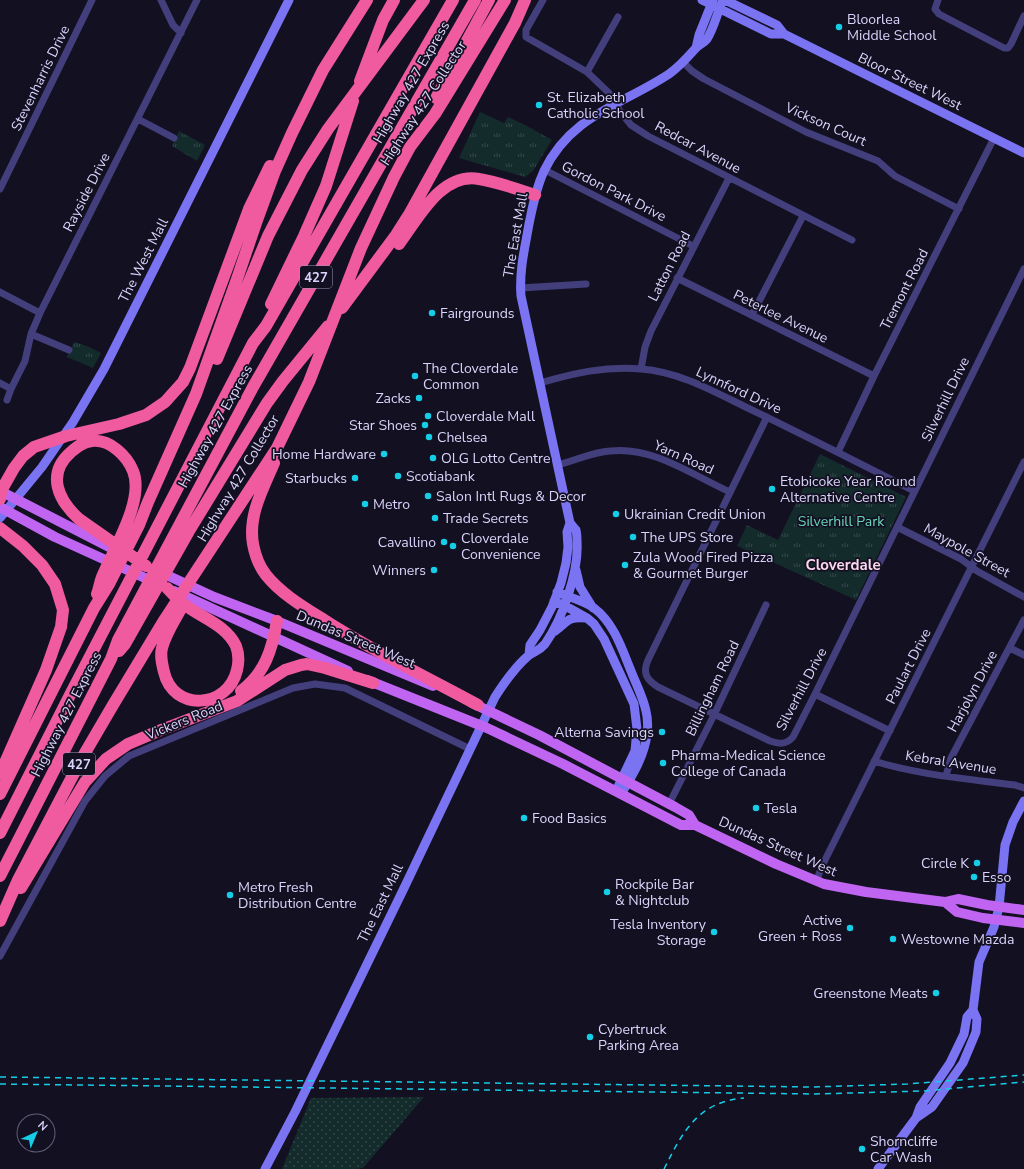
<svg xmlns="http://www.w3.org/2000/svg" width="1024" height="1169" font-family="'Nunito Sans',sans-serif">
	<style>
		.grass { fill: url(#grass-dots) }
		.park { fill: url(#park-tufts) }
		.garden { fill: #132b2b }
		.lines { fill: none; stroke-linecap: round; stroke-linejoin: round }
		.street { stroke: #433f7d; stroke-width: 7 }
		.secondary { stroke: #7a74f3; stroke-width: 9 }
		.primary { stroke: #c065f1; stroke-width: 10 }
		.highway { stroke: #f05a9f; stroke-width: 12 }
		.rail { stroke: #15cde7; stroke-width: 1.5; stroke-dasharray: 6 5; stroke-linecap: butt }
		.poi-dot { fill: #15cde7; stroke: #131022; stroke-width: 1.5 }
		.labels { text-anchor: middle; stroke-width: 3.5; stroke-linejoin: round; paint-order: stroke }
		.shield { fill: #131022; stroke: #9e99ba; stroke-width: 1 }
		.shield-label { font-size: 13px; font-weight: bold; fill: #dad4fb }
		.poi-label { font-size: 14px; fill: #dad4fb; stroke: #131022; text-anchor: start }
		.street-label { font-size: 14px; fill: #dad4fb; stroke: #131022 }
		.park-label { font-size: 14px; fill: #67d5bc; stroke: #131022 }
		.neighbourhood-label { font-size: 15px; font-weight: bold; fill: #fbd6ed; stroke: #131022 }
	</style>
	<defs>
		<pattern id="grass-dots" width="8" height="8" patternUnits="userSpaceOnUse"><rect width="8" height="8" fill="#132b2b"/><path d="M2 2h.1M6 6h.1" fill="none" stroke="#35494b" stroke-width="1.8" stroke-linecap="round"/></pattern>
		<pattern id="park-tufts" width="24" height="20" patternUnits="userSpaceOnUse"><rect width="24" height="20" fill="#132b2b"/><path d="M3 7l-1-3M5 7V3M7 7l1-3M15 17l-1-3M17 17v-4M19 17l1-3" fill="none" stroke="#35494b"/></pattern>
	</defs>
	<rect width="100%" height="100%" fill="#131022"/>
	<path class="grass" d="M424,1097L363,1168L356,1169H282L311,1098Z"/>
	<path class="park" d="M480,112L504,123L508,117L527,126L552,140L533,171L525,177L459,158Z
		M179,131L205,145L197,161L172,146Z
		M74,342L87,346L101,353L93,368L67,357Z
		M820,454L906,497L856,600L737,546L747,525L778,540Z"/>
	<path class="garden" d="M819,483L840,495C842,516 824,522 809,510Z"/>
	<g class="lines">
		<path class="street" d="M161,0L173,25L181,33
			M543,0L526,30V37L587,72L610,94L620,111L631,125L648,136L852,240
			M938,0L935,9L939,14L1004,48H1008L1011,44L1024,16
			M683,62L692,71L704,79L806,132L878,161L895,176L959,209
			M587,72L618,17
			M138,119L174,138
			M545,170L693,246
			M0,189L92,0
			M677,278L874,376
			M520,288L586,284
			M0,292L40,313
			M752,315L803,216
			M31,334L69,350
			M641,369L645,347L651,331L729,178
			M0,383L11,389
			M540,383C574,373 605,366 641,369C682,372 718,394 754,411C808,437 861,464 914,491
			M7,400L11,389L25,361L31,334L40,313L197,0
			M767,417L648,660C642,673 647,680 658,687L770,741C779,744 786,745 793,737L815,694L1024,269
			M838,452L874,376L994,138
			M557,465C575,461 592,452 610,451C653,446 692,475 730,492
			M897,527L961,559L977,571L1024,597
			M1010,648L1024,655
			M815,694L890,731
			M874,761C918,775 969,779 1015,785L1024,788
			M946,776L951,758L1024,620
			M669,804L714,715L766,605
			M816,882L822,866L1024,462
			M0,956L85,801L105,776L129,756L293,688L315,684L345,688L470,749"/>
		<path class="secondary" d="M702,0L771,34H784L1024,153
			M725,0L777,25L784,34
			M696,48L699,35L713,0
			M0,518L42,467L73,422L104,369L289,0
			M576,570L580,587L593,608
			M557,592C569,597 584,601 594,608C614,623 622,649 631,671C636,684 643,697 646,711C648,719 648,727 647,735C644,757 632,776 621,794
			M554,601L569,608L587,618L594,624L604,639L634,704L637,729L635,751L616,791
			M555,631C569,621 565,617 586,618
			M529,655L530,645L540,630L552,607L561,583L566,563L568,547L567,532L570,523
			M916,1118L920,1107L950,1063L964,1034L967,1017L973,1010L979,962L994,927L999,907L1005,845L1013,822L1024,801
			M265,1169L295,1112L405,886L495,697C504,683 515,667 528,656C534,651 538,652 545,644C562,620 579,572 577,542C577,539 577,534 576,530C574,528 572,525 570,523L521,296C519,271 525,247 529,224C533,205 536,188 544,171C571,115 622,105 669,74C679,67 687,58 695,49C698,45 704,43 707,39C714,28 717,13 723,0
			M878,1169L916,1118L932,1107L963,1063L976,1032L977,1019L973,1010"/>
		<path class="primary" d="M0,491L117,551
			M0,507L55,537L156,583
			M158,571L214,597L277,621L433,686
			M174,591L348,671
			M367,680L487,728L563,764L681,825H695L776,864L824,884L866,892L945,902L958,899L987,905L1024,910
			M472,703L539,735L675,807L689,815L695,825
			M945,902L957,912L983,918L1024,923"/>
		<path class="highway" d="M360,81L383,20L394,0
			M436,98L489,0
			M399,244C418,219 441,172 479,179C498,182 517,189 535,195
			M271,304L304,236L326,186L353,101
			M342,308L396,235L410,213L515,23L525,0
			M217,359L268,236L302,170L328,129L424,0
			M274,463C263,489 248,515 253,544C255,555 259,566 266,575C282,595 307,609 329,623C377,653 428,678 478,705
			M0,499L1,491L14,468L23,456L34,447L66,436L119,424L146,415L165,402L183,382L190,368L249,209L270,166
			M0,528L23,546L42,565L55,584L63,610L61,627L46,670L0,774
			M167,588C173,594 178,600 185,605C202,618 226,625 236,646C239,654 239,662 237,670C228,709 173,712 164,672C162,664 160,656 162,648C166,633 175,620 182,607
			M97,594C99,589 100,582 102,577C113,550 145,500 133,471C127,456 110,439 92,441C83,442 77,447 71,452C46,474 58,500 79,519L146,566
			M119,651L125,644L189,531L267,403L283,381L328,326
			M241,691C265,673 272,650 277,621
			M0,794L94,608L109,584L139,525L148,502L196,394L237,279L256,223L275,171L292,133L323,70L367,0
			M0,833L70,695L253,343L266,326L453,0
			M0,876L111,659L118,640L253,387L475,0
			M21,888L85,782L106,759L128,744L161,730L237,701L285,670L301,665L307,664L325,668L373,683
			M0,921L18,880L82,758L113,705L163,622L277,448L309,382L361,248L394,177L410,147L435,114L505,0"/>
		<path class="rail" d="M0,1077L813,1087L907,1084L1024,1075
			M0,1084L815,1094L923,1091L1024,1082
			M664,1169C683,1131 698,1102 744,1098"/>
	</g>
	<g class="poi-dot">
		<circle cx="839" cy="27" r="4"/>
		<circle cx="539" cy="105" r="4"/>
		<circle cx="432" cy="313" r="4"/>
		<circle cx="415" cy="376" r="4"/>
		<circle cx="419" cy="398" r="4"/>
		<circle cx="428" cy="416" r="4"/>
		<circle cx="425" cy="425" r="4"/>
		<circle cx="429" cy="437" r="4"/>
		<circle cx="384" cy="454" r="4"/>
		<circle cx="433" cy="458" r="4"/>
		<circle cx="398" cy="476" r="4"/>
		<circle cx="355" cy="478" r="4"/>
		<circle cx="772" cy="489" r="4"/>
		<circle cx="428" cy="496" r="4"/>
		<circle cx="365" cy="504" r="4"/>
		<circle cx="616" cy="514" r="4"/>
		<circle cx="435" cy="518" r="4"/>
		<circle cx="633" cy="537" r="4"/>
		<circle cx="444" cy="542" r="4"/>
		<circle cx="453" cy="546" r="4"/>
		<circle cx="625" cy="565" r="4"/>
		<circle cx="434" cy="570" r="4"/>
		<circle cx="662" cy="732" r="4"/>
		<circle cx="663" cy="763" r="4"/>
		<circle cx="756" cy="808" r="4"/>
		<circle cx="524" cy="818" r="4"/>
		<circle cx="977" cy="863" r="4"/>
		<circle cx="974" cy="877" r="4"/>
		<circle cx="607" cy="892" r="4"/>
		<circle cx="230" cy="895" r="4"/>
		<circle cx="850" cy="928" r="4"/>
		<circle cx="714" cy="932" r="4"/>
		<circle cx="893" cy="939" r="4"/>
		<circle cx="936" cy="993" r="4"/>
		<circle cx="590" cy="1037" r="4"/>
		<circle cx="862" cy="1149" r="4"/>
	</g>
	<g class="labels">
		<g class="shield">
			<rect x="300" y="266" width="32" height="22" rx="3"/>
			<rect x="63" y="753" width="32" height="22" rx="3"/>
		</g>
		<g class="shield-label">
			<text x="316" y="282">427</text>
			<text x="79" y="769">427</text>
		</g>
		<g class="poi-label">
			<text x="847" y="24">Bloorlea<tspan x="847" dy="16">Middle School</tspan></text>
			<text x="547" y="102">St. Elizabeth<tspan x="547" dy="16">Catholic School</tspan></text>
			<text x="440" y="318">Fairgrounds</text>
			<text x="423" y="373">The Cloverdale<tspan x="423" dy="16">Common</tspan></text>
			<text x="411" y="403" text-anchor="end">Zacks</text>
			<text x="436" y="421">Cloverdale Mall</text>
			<text x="417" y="430" text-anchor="end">Star Shoes</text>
			<text x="437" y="442">Chelsea</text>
			<text x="376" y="459" text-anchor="end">Home Hardware</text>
			<text x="441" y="463">OLG Lotto Centre</text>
			<text x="406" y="481">Scotiabank</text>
			<text x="347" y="483" text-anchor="end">Starbucks</text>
			<text x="780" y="486">Etobicoke Year Round<tspan x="780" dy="16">Alternative Centre</tspan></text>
			<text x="436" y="501">Salon Intl Rugs &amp; Decor</text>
			<text x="373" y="509">Metro</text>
			<text x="624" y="519">Ukrainian Credit Union</text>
			<text x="443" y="523">Trade Secrets</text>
			<text x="641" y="542">The UPS Store</text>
			<text x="461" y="543">Cloverdale<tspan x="461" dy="16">Convenience</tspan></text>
			<text x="436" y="547" text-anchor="end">Cavallino</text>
			<text x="633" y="562">Zula Wood Fired Pizza<tspan x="633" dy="16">&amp; Gourmet Burger</tspan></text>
			<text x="426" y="575" text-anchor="end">Winners</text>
			<text x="654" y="737" text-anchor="end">Alterna Savings</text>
			<text x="671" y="760">Pharma-Medical Science<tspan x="671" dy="16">College of Canada</tspan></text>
			<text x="764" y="813">Tesla</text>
			<text x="532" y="823">Food Basics</text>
			<text x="969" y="868" text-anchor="end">Circle K</text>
			<text x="982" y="882">Esso</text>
			<text x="615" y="889">Rockpile Bar<tspan x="615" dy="16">&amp; Nightclub</tspan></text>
			<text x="238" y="892">Metro Fresh<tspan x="238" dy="16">Distribution Centre</tspan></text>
			<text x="842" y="925" text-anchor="end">Active<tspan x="842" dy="16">Green + Ross</tspan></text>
			<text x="706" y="929" text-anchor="end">Tesla Inventory<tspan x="706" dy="16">Storage</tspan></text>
			<text x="901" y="944">Westowne Mazda</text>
			<text x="928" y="998" text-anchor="end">Greenstone Meats</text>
			<text x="598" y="1034">Cybertruck<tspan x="598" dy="16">Parking Area</tspan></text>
			<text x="870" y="1146">Shorncliffe<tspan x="870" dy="16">Car Wash</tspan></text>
		</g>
		<g class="street-label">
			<text transform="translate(40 78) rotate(-64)" y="5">Stevenharris Drive</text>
			<text transform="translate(910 81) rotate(26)" y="5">Bloor Street West</text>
			<text transform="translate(411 82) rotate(-60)" y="5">Highway 427 Express</text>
			<text transform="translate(423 103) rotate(-57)" y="5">Highway 427 Collector</text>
			<text transform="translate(826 124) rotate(24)" y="5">Vickson Court</text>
			<text transform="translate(698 147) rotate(28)" y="5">Redcar Avenue</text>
			<text transform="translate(614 191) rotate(27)" y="5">Gordon Park Drive</text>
			<text transform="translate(86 192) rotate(-63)" y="5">Rayside Drive</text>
			<text transform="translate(515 235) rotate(-80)" y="5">The East Mall</text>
			<text transform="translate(143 260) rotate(-63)" y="5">The West Mall</text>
			<text transform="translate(669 266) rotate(-63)" y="5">Latton Road</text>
			<text transform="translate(904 289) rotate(-63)" y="5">Tremont Road</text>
			<text transform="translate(781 316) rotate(26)" y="5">Peterlee Avenue</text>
			<text transform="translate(739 390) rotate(25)" y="5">Lynnford Drive</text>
			<text transform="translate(945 399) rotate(-64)" y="5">Silverhill Drive</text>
			<text transform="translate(215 426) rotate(-61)" y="5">Highway 427 Express</text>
			<text transform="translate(684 457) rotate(24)" y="5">Yarn Road</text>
			<text transform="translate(238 478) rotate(-59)" y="5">Highway 427 Collector</text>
			<text transform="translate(967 550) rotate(29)" y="5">Maypole Street</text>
			<text transform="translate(356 639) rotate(23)" y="5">Dundas Street West</text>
			<text transform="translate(908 666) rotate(-63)" y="5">Paulart Drive</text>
			<text transform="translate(712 688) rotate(-64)" y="5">Billingham Road</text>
			<text transform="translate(801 689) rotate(-62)" y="5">Silverhill Drive</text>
			<text transform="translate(972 691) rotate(-62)" y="5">Harjolyn Drive</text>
			<text transform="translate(66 714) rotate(-63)" y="5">Highway 427 Express</text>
			<text transform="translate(184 720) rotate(-22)" y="5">Vickers Road</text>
			<text transform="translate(951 762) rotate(9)" y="5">Kebral Avenue</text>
			<text transform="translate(778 846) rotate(24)" y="5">Dundas Street West</text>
			<text transform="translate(380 903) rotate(-64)" y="5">The East Mall</text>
		</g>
		<g class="park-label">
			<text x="841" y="526">Silverhill Park</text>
		</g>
		<g class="neighbourhood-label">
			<text x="843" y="570">Cloverdale</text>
		</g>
	</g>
	<g transform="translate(36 1133) rotate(44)"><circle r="19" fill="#131022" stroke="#635e79"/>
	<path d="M0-3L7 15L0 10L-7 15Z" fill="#15cde7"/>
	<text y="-6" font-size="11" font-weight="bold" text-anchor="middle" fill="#dad4fb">N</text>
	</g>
</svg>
